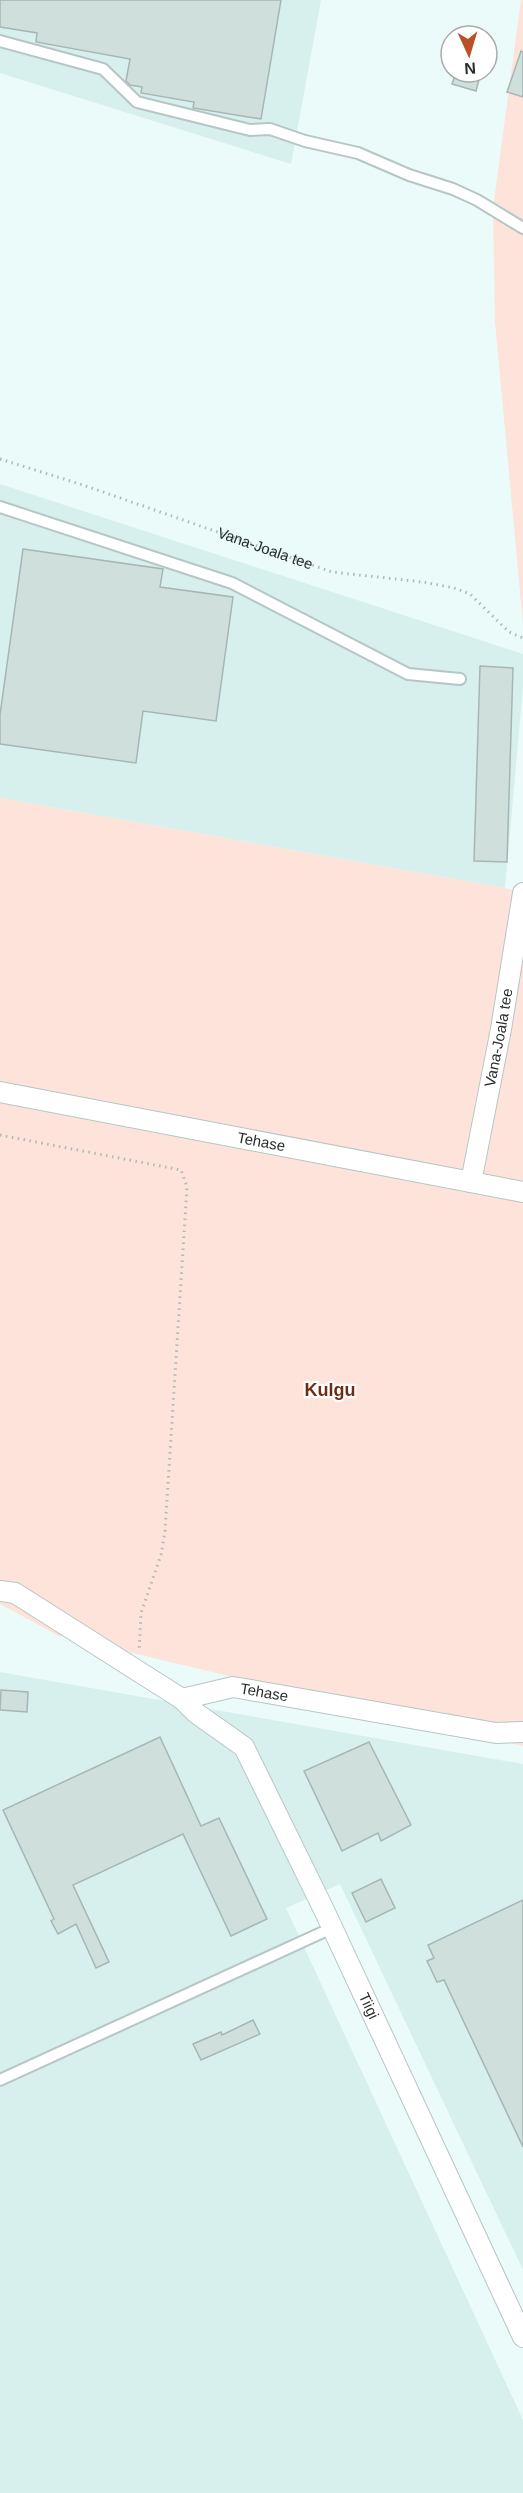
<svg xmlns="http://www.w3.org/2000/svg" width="523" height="2493" font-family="Arial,sans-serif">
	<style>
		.built { fill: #d7f0ed }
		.green { fill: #fde3da }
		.building { fill: #cfdfdc; stroke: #a7b6b4; stroke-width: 1.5 }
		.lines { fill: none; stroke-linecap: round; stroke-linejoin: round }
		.service-casing { stroke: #b6c6c4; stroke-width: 14 }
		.minor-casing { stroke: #b6c6c4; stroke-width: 22 }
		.path { stroke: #adbab8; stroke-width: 3; stroke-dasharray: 1.5 4.5; stroke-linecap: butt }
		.service { stroke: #fff; stroke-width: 10 }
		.minor { stroke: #fff; stroke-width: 20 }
		.labels { text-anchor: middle; stroke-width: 4.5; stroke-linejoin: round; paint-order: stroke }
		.street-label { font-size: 15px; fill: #282e2d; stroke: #fff }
		.quarter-label { font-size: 18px; font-weight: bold; fill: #6d2c13; stroke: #fff }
	</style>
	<rect width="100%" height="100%" fill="#ebfbf9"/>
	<path class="built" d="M0,0H321L291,164L0,73Z
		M0,484L523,654V687L505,888L0,798Z
		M0,1672L523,1764V2270L340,1884L286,1908L523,2420V2493H0Z"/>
	<path class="green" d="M521,0H523V624L495,322L493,208Z
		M0,798L505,888L523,893V1746L57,1635L0,1604Z"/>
	<path class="building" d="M0,0H281L261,119L193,108L194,102L141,93L142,87L130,85L126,81L130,59L36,42L37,33L0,27Z
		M521,51L523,52V97L507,92Z
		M456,72H481L476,91L452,84Z
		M23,549L163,569L160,587L233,597L216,721L143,711L136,763L0,744V715Z
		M480,666L513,668L507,862L474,861Z
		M1,1690L28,1692L27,1712L0,1710Z
		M160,1737L201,1826L219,1818L267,1919L231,1936L183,1834L73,1885L109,1962L96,1968L76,1924L58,1934L51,1921L54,1919L3,1810Z
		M369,1742L411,1825L381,1841L378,1833L342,1851L304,1771Z
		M381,1879L395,1908L366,1922L352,1893Z
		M523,1900V2147L444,1980L437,1982L427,1961L434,1958L428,1945Z
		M253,2020L260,2034L201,2060L193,2044L221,2032L222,2035Z"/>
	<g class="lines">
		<defs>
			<path id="service" d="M0,41L103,69L137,102L250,130L270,129L305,141L358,153L409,175L453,189L477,200L523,228
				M0,507L232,583L408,674L460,679
				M0,2080L332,1928"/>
			<g id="minor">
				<path id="s2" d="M0,1092L523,1192"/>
				<path id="s3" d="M471,1182L501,1029L523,893"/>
				<path id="s4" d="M0,1591L15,1593L182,1699L233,1687L496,1733L523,1732"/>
				<path id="s5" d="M182,1699L196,1713L244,1747L324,1910L523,2337"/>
			</g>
		</defs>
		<use href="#service" class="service-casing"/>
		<use href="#minor" class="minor-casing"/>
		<g class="path">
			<path id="s1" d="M0,459L83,485L332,572L423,582L454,588L470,594L509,632L523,638"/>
			<path d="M0,1135L181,1170L187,1187L165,1531L161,1555L141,1613L139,1652"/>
		</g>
		<use href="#service" class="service"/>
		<use href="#minor" class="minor"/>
	</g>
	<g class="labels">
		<g class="street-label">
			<text dy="5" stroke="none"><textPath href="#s1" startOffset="280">Vana-Joala tee</textPath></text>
			<text dy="5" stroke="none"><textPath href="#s3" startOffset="147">Vana-Joala tee</textPath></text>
			<text dy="5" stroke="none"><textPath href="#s2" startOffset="266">Tehase</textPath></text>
			<text dy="5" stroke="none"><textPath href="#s4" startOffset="297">Tehase</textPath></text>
			<text dy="5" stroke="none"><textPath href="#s5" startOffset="366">Tiigi</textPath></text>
		</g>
		<g class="quarter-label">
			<text x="330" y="1396">Kulgu</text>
		</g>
	</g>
	<g transform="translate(469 54) rotate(176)"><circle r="28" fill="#ffffff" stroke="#a9abab" stroke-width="1.5"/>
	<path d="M0-4.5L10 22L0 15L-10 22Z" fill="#b85128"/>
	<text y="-9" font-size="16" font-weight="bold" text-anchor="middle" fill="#282e2d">N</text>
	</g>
</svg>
